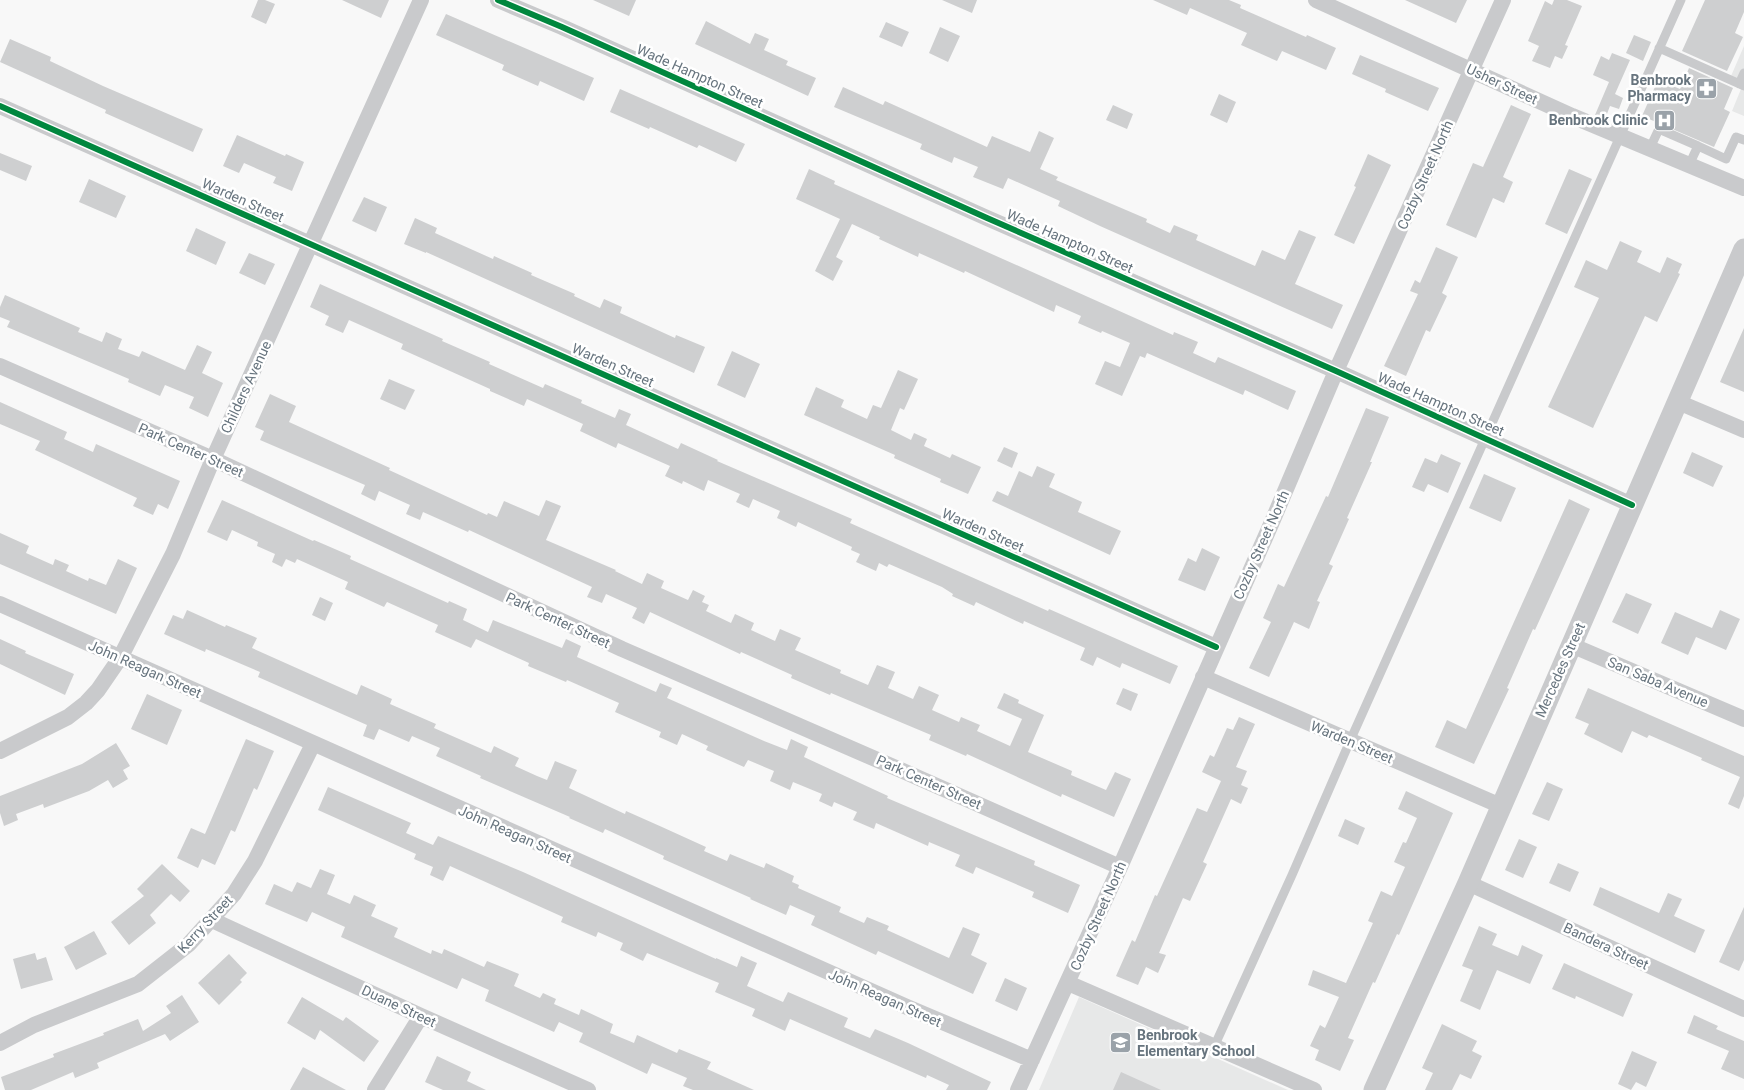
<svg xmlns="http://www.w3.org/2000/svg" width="1744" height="1090" font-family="Roboto,sans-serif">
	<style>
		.built { fill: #e7e8e8 }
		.building { fill: #cecfd0 }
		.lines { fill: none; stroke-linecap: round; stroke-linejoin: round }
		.service { stroke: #c9cacc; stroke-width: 9 }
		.minor { stroke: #c9cacc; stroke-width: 16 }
		.tertiary { stroke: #c9cacc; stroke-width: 21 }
		.cycleway-casing { stroke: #fff; stroke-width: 9 }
		.cycleway { stroke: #00873e; stroke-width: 6 }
		.labels { text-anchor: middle; stroke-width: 5; stroke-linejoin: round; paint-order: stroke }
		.street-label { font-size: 14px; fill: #67747e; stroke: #fff }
		.poi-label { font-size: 14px; font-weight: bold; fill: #67747e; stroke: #fff; text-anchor: end }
	</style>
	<rect width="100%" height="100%" fill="#f8f8f8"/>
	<path class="built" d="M1744,46V116L1732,111L1741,89L1728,83Z
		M1079,997L1288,1090H1039Z"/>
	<path class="building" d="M258,0H265L275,4L266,24L251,17Z
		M342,0H389L381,18Z
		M593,0H636L629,16Z
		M942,0H977L972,13Z
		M1153,0H1229L1241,5L1240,8L1306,37L1307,35L1336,48L1326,70L1282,51L1277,61L1241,45L1247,33L1190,8L1187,15Z
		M1405,0H1467L1456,23Z
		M1554,0H1567L1582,6L1565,45L1568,46L1562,59L1555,56L1550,68L1532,61L1539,46L1528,41L1545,1L1552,5Z
		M1705,0H1744V12L1735,33L1743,37L1727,71L1682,51Z
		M446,14L594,78L584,101L540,81L538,86L502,70L504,65L436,35Z
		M706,21L750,44L755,33L769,39L764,50L788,61L786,65L816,78L808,96L695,44Z
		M886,22L909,32L902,47L879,37Z
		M940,27L960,36L948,62L929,53Z
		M1634,35L1651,42L1643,61L1626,53Z
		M10,39L51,57L50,61L103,86L203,129L193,152L105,113L106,110L0,62Z
		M1612,53L1630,60L1615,94L1623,98L1619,109L1610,106L1605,119L1595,115L1609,82L1593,75L1601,56L1609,60Z
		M1360,55L1439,88L1428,111L1385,92L1386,89L1352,74Z
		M1689,68L1733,88L1724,109L1730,112L1714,147L1642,116L1658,80L1680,89Z
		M843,87L883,105L885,101L987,147L992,136L1030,152L1039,131L1054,138L1040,169L1058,177L1056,180L1147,219L1146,222L1170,233L1174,225L1198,235L1196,240L1255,266L1262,250L1285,260L1299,230L1316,237L1295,284L1343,305L1332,329L1100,226L1058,206L1060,201L1008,178L1003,189L973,177L978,167L954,157L952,163L920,149L922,144L834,107Z
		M620,89L745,144L736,162L699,145L697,148L650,127L649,129L610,112Z
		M1219,94L1236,102L1227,123L1210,115Z
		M1113,105L1133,114L1127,129L1106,120Z
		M1511,105L1531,114L1503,177L1513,182L1504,203L1493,198L1476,238L1446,225L1473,163L1483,167Z
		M237,135L285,156L286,154L304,162L292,191L273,183L276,177L244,163L239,173L223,166Z
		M0,153L32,166L26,181L0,170Z
		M1368,154L1391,165L1354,244L1334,235L1356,187L1354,186Z
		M809,169L835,181L834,184L976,247L1173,335L1174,332L1198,342L1193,353L1215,363L1218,357L1296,391L1288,410L1245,390L1243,395L1147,353L1145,358L1140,356L1122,396L1095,384L1105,361L1120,367L1130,343L1102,331L1101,333L1078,323L1081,316L1056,305L1054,312L965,271L964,273L919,253L918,257L879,239L880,237L852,224L836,257L843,261L833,281L815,271L840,219L796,199Z
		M1569,169L1592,179L1567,234L1545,224Z
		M89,179L126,196L116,218L79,202Z
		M364,197L387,207L376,232L352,221Z
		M415,218L437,228L435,233L493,259L494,256L532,273L531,275L575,294L574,296L600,308L604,299L622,307L620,313L675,338L676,335L705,347L694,373L426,252V253L404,244Z
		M196,228L226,242L216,265L186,251Z
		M1620,241L1642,251L1637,262L1660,273L1667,257L1682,264L1678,273L1680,274L1657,322L1645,316L1593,428L1548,407L1599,298L1574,287L1586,260L1607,270Z
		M1436,247L1458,257L1442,293L1447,296L1430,332L1426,330L1406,376L1384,366L1418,294L1410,291L1415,280L1420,283Z
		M249,253L275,264L265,285L239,273Z
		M320,284L443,339L442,341L490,362L489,364L543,388L545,384L582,400L581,403L615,418L619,409L631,414L626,425L678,449L681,443L718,460L717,461L852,519L850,523L1048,611L1049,609L1178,666L1170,684L1122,663L1120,668L1097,657L1093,666L1080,660L1085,648L1024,621L1023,624L976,602L974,606L952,596L953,594L942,587L889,564L887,567L879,563L876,571L856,562L860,554L851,550L852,547L798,522L796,527L777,518L780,511L753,499L749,508L736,502L740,494L708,480L704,491L683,481L682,484L665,476L670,466L618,443L616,448L580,431L583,424L527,399L524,406L490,391V389L401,349L403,344L349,320L343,333L325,325L329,316L310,307Z
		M5,295L80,328L78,332L102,342L106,332L122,339L118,349L139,357L142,351L185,370L197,345L212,352L202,373L223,383L208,417L189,408L194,397L165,385L160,396L128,382L129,379L7,327L10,321L0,317V307Z
		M1744,328V392L1720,382Z
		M732,351L760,364L745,398L717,385Z
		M898,370L918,379L904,410L900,408L891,430L911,440L914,433L927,439L924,446L950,458L952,454L981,467L968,494L940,482L941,479L894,458L895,455L804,415L816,387L844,400L841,407L867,419L873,405L881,408Z
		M389,379L415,390L405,410L380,399Z
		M270,394L296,406L289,422L390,468L389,470L487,515L488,513L497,517L504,501L539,516L546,500L561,506L546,540L616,570L615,571L642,584L647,573L664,581L661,588L688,600L693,590L705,596L702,602L709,605L706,611L731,623L735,614L754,623L751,630L775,641L780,629L801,638L795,650L841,670L840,673L868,685L877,665L895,672L888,688L913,699L919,686L939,695L932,710L959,722L961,717L980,725L977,731L1010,746L1022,719L997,708L1004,693L1019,700L1018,703L1044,715L1028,752L1072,771L1071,775L1106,790L1115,772L1131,779L1114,817L1062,794L1061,797L967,754L966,756L929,740L931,735L831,693L830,695L791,678L792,675L741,652L740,654L650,612L644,624L632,618L637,608L606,594L602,603L587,597L592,587L469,530L468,532L423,512L420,520L406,514L410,505L379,491L375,501L361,494L365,485L260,440L264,431L255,427Z
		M0,402L67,432L64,439L93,452L96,444L180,481L168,509L158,504L153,515L133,506L137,498L35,450L40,441L0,424Z
		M1366,408L1389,417L1370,462H1372L1347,518L1349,519L1329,564L1333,566L1317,601L1320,602L1309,629L1294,622L1269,677L1249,668L1271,622L1263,618L1278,584L1284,587L1326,496L1328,497Z
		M1004,447L1018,453L1012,468L997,461Z
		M1692,452L1723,466L1713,487L1683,473Z
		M1441,454L1461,463L1448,493L1428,484L1424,492L1412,487L1425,458L1437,463Z
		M1037,466L1055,474L1049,487L1082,502L1078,512L1121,531L1110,555L992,501L997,491L1008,496L1019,471L1032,477Z
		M1484,474L1516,488L1501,522L1469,508Z
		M1569,499L1590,509L1535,630L1533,629L1507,688L1509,689L1474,764L1435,747L1447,720L1466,729Z
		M222,500L313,541L314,540L351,556L350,559L448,603L449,601L467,609L463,620L488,632L493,620L562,648L566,639L581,646L577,657L656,692L660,683L672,688L667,698L764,741L787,750L791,739L808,747L804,757L888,796L887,798L1035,861L1034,865L1080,885L1068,913L1032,897L1034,892L976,867L973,874L955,866L960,855L929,842L928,846L876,823L874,829L853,820L857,812L834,802L832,807L819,801L822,794L793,782L790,790L770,781L774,771L748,760L744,767L706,750L708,746L682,734L677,745L659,737L661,732L615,712L619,703L567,680L566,682L528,666L529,663L476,639L471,648L435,632L438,625L387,602L384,607L345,589L348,582L297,559L295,563L286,559L282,567L272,562L275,554L257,546L258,542L232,530L227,541L207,532Z
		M0,533L29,546L26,553L53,565L55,559L69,565L66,571L88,581L89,578L106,585L118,559L137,568L116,614L0,564Z
		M1202,548L1220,557L1205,591L1178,580L1188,558L1196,562Z
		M1626,593L1652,604L1638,634L1612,622Z
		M320,597L333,603L325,621L312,615Z
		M187,610L225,627L226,625L257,638L252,648L357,695L361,685L392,699L390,704L436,724L434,728L491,753L494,746L519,758L515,766L537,776L547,780L555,761L577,770L569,788L625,814L626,811L662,827L706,847L704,851L727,861L730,854L764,868L766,863L794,876L792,882L799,885L798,888L841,907L839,912L864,923L867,917L889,926L887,930L949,958L963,927L980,934L971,955L987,963L973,994L878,951L876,955L811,925L815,916L790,905L786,915L750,899L751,898L663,859L664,856L605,829L603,833L569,818L570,817L480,778L481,776L436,756L440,748L412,736L409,742L379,729L374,740L363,736L367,725L258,677L260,672L206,649L205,652L164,634L173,615L183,619Z
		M1720,610L1740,619L1726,650L1696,637L1688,655L1661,643L1675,612L1712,628Z
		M0,639L26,651L25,653L74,674L65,695L0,664Z
		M1123,688L1138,694L1131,711L1116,704Z
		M1588,688L1744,756V796L1739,809L1728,804L1740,777L1701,760L1702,758L1649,735L1647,738L1632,731L1622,753L1584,734L1589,724L1575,718Z
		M147,694L182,710L167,745L131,729Z
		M1239,717L1255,724L1236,767L1247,771L1241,785L1248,788L1241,804L1231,799L1203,862L1207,864L1190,901L1183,898L1159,953L1166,955L1158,973L1146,967L1138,985L1116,976L1132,940L1135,942L1155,895L1157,896L1197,808L1207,812L1221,781L1202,772L1210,755L1214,757L1227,728L1233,730Z
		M246,739L274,751L257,790L254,788L235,832L231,830L215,865L202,859L198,868L177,858L191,828L205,834Z
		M116,743L130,766L123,770L128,779L113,788L108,780L89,791L44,808L43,804L16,814L18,820L4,826L0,813V796L82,764Z
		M1547,782L1563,789L1549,821L1532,814Z
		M328,787L411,823L406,833L433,845L438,836L523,872L716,959V958L737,967L741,956L757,963L747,986L783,1002L788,992L848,1018L844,1027L870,1038L875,1029L908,1043L991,1082L987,1090H946L949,1085L927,1075L926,1078L790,1019L785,1031L752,1016L755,1009L715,992L719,983L697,974L647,953L643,961L620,950L623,943L598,932L596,937L561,922L563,917L450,866L443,881L430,875L433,867L414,859L416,854L318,810Z
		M1406,791L1453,813L1399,935L1397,934L1375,983L1373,982L1348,1038L1354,1040L1340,1071L1315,1060L1319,1050L1310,1046L1320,1025L1325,1028L1339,997L1308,985L1313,970L1346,983L1373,923L1368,921L1381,891L1392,896L1405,867L1394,862L1403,842L1406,843L1417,818L1398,809Z
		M1345,819L1365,828L1358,845L1338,836Z
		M1519,839L1537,847L1523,878L1505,870Z
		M1558,863L1579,872L1570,892L1549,883Z
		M162,864L190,891L180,902L171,894L150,915L156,923L129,945L111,922L144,896L137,889Z
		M320,869L335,875L327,894L350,904L354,895L376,905L371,916L398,928L394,937L431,954L432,950L442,954L444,949L484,967L487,961L519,974L514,986L540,998L543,993L556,999L554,1004L579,1015L581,1009L613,1024L610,1033L634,1043L637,1035L677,1053L679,1049L711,1062L707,1069L754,1090H693L683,1086L687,1078L652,1063L647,1074L579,1042L583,1033L559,1022L554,1032L485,1001L489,990L462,978L457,989L341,937L345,927L312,912L307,922L265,904L274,884L292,892L297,882L311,888Z
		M1600,887L1659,913L1668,893L1682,899L1674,916L1705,930L1695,953L1593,905Z
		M1744,907V960L1739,971L1719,962Z
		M1479,926L1497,934L1492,945L1518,956L1522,945L1543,955L1530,984L1497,970L1480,1010L1460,1001L1473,970L1462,966Z
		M94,931L107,954L76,970L64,947Z
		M35,953L37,960L46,957L53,980L21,989L13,959Z
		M229,954L247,973L240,980L242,982L219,1005L198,983Z
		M1564,963L1633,994L1623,1017L1576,996L1575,999L1552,989Z
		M1005,978L1027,988L1017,1011L995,1001Z
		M182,995L199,1022L170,1041L165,1034L97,1063L99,1068L75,1078L73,1072L31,1090H5L1,1077L54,1057L53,1054L104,1035L103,1033L138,1019L143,1031L171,1013L166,1006Z
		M302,997L343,1021L346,1017L379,1041L364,1062L320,1030L315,1040L287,1023Z
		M1694,1015L1718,1026L1716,1029L1744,1041V1079L1721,1069L1729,1051L1687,1033Z
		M1442,1024L1477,1041L1472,1051L1482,1056L1471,1079L1460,1074L1452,1090H1425L1433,1073L1422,1068Z
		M1632,1051L1657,1062L1646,1087L1636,1082L1631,1090L1618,1084Z
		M437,1056L471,1072L467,1081L486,1090H443L425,1082Z
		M303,1067L346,1090H290Z
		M1121,1072L1161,1090H1113Z"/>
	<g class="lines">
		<path class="service" d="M1659,48L1744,86
			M1739,84L1744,73
			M1650,148L1659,129L1698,146
			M1689,165L1698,146L1726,159L1736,137L1744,140
			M1214,1047L1292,875L1350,741L1681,0"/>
		<path class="minor" d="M498,0L562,27L987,218L1336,371L1632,505
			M1316,0L1572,116L1744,188
			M0,106L1216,647
			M0,366L213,459L622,649L903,771L1120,867
			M1678,402L1744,430
			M0,604L907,1007L1032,1060
			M1571,645L1744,719
			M1203,677L1501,806
			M0,751L68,717L86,703L98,690L120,658L173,554L213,459L421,0
			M1468,883L1744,1009
			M212,920L421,1016L588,1090
			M1068,983L1314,1090
			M0,1043L34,1025L138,984L189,944L234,894L255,861L313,744
			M375,1090L421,1016
			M1018,1090L1120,867L1272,522L1336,371L1503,0"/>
		<path class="tertiary" d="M1374,1090L1468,883L1744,249"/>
		<defs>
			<path id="cycleway" d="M498,0L562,27L987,218L1336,371L1632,505
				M0,106L1216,647"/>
		</defs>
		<use href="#cycleway" class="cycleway-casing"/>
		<use href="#cycleway" class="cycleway"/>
	</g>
	<defs>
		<symbol id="pharmacy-square" viewBox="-11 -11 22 22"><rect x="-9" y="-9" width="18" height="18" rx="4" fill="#9aa2a9" stroke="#fff"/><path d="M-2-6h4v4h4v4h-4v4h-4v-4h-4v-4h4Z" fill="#fff"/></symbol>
		<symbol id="hospital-square" viewBox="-11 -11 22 22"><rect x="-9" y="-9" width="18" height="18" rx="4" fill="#9aa2a9" stroke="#fff"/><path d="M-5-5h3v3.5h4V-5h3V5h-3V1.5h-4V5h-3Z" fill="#fff"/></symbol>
		<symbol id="school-square" viewBox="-11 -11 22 22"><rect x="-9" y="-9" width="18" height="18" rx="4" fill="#9aa2a9" stroke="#fff"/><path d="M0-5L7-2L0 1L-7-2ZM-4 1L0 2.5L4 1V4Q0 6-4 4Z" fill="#fff"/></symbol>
	</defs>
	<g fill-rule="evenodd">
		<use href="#pharmacy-square" x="1694" y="76" width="25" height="25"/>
		<use href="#hospital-square" x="1652" y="108" width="25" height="25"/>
		<use href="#school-square" x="1108" y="1030" width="25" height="25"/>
	</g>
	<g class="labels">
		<g class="street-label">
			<text transform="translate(700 76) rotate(24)" y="5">Wade Hampton Street</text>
			<text transform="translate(1502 84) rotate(25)" y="5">Usher Street</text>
			<text transform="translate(1425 175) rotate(-66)" y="5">Cozby Street North</text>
			<text transform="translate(243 200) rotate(24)" y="5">Warden Street</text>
			<text transform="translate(1070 241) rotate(24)" y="5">Wade Hampton Street</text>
			<text transform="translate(613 365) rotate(24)" y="5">Warden Street</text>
			<text transform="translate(246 387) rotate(-65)" y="5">Childers Avenue</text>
			<text transform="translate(1441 404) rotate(24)" y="5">Wade Hampton Street</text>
			<text transform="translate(191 450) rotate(24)" y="5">Park Center Street</text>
			<text transform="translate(983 530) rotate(24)" y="5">Warden Street</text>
			<text transform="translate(1261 545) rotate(-66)" y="5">Cozby Street North</text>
			<text transform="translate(558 620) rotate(25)" y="5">Park Center Street</text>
			<text transform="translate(145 669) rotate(24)" y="5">John Reagan Street</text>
			<text transform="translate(1560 670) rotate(-66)" y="5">Mercedes Street</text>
			<text transform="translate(1658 682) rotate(23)" y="5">San Saba Avenue</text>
			<text transform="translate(1352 742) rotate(23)" y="5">Warden Street</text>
			<text transform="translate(929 782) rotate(24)" y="5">Park Center Street</text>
			<text transform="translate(515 834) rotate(24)" y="5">John Reagan Street</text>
			<text transform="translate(1098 916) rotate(-66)" y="5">Cozby Street North</text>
			<text transform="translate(205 924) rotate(-47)" y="5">Kerry Street</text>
			<text transform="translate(1606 946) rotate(25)" y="5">Bandera Street</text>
			<text transform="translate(885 998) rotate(24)" y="5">John Reagan Street</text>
			<text transform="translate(399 1006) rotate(25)" y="5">Duane Street</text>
		</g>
		<g class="poi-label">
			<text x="1691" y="85">Benbrook<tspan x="1691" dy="16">Pharmacy</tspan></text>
			<text x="1648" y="125">Benbrook Clinic</text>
			<text x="1137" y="1040" text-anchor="start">Benbrook<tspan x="1137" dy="16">Elementary School</tspan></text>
		</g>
	</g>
</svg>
